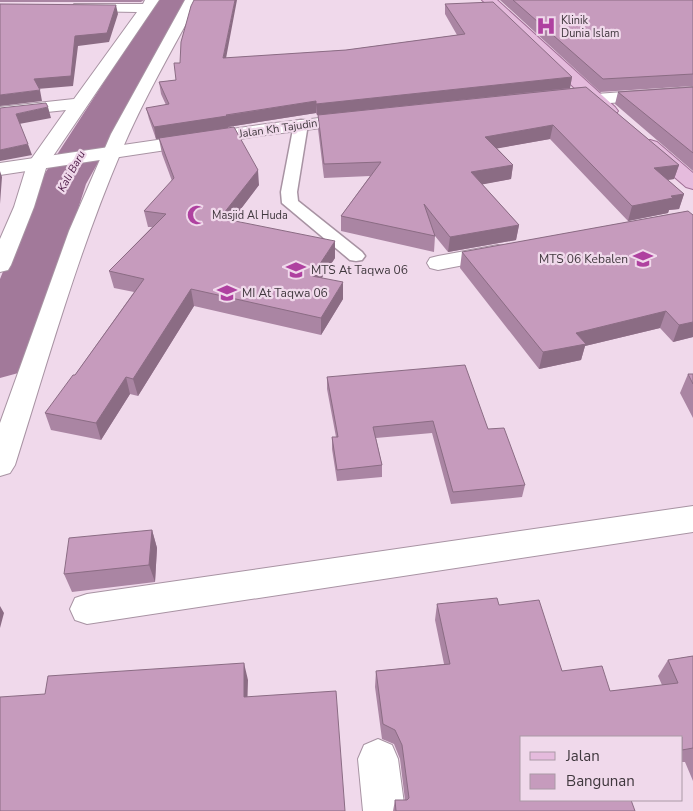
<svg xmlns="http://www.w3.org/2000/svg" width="693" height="811" font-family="'Nunito Sans',sans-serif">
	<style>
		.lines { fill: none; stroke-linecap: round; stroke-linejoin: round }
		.river { fill: #a2799a; fill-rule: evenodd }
		.service-casing { stroke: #a893a3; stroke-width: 3 }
		.minor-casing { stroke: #a893a3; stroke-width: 2 }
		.tertiary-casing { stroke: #a893a3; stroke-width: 2 }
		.primary-casing { stroke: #a06f96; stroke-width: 2 }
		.service { fill: #fff; fill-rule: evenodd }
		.minor { fill: #fff; fill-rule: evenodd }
		.tertiary { fill: #fff; fill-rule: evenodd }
		.primary { fill: #e5bbdd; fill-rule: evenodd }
		.wall { fill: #aa85a3 }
		.shaded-wall { fill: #8b6c84 }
		.building { fill: #c69bbd; stroke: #8b6c84 }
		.labels { text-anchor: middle; stroke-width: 4.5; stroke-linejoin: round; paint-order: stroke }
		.far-poi-label { font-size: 11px; fill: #40383e; stroke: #f0d9eb; text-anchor: start }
		.far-street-label { font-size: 11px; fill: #40383e; stroke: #f0d9eb }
		.far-water-label { font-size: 11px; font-style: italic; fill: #4d1a46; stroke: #f0d9eb }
		.poi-label { font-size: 12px; fill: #40383e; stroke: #f0d9eb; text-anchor: start }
	</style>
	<rect width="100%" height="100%" fill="#f0d9eb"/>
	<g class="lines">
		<path class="river" d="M157,0H189L86,184L31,357L22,372L0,378V279L38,184Z"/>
		<defs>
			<path id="service" d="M301,120L306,121L308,124L297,192L298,201L362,252L365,256L362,260L356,261L350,260L282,203L281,192L294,124L296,121Z"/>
			<path id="minor" d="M145,0H159L47,165L34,207L11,265L8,270L0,272V239L14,207L27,165L66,110L0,117V107L74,99L137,12L79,11L74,10L72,7L74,4H143Z
				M185,0H199C172,50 143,100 121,152C78,253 48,360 15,465L10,473L0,476V423L69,231L111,134Z
				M693,87V97L596,104L590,103L588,99L590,95L596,94Z
				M498,245L506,247L509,252L506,257L438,270L430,268L427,263L430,258L438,256Z
				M693,506V532L87,624L75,620L70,609L75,598L87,594Z
				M378,739L392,745L398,759L405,811H363L358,759L364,745Z"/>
			<path id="tertiary" d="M355,114L361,115L364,119L361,123L266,135L0,175V163L266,124Z"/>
			<path id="primary" d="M482,0H497L615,107L618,111L615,115L609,116L603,115Z
				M650,140L657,142L693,173V189L686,187L643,150L641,146L643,142Z"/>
		</defs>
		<use href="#service" class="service-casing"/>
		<use href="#minor" class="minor-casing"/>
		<use href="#tertiary" class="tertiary-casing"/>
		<use href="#primary" class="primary-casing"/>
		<use href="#service" class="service"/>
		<use href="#minor" class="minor"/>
		<use href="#tertiary" class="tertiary"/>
		<use href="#primary" class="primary"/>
	</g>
	<path class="wall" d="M0,0H144L141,2H0Z
		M500,0H693V86L600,92Z
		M445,4L572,77L570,88L586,87L679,165L674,179L668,180L684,194L679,209L669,210L668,213L628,221L550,139L497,148L513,165L511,179L482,184L519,225L516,240L448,252L435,236L434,252L341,231V216L370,176L324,178L318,129V115H317L316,113L228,127L259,185L232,220L335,258L322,278L343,299L321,335L194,306L138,396L130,394L101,440L51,430L45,413L75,375L134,292L114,288L109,271L152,227H148L144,211L172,181L162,154L159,139H156L149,119L146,108L166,105L161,94L159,82L176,80L226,58L346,50L457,35L445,14Z
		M693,87V171L615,104L618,92Z
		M688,211L693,337L673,342L660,328L585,346L581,360L539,369L460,268L462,252Z
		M688,374H693V418L680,393Z
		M327,377L488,429L525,485L522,497L451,504L432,433L376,438L382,465V477L337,481L332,449V437H336L327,389Z
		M152,530L157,548L155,582L72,592L64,574Z
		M437,604L499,605L562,671L610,691L662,685L658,676L668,660L693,656V781L685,762H682V737H522L635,811H393L395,800H405L400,759L394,744L382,739L375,687L376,671L444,664L435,620Z"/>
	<path class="shaded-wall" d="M235,0H237L224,69L223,58Z
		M116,5L118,14L109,42L78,46L73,86L37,89L34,79L75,36Z
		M572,77L570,88L317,115L316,104Z
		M40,90L42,101L0,106V95Z
		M316,101V113L228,127V128L156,139L154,127Z
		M48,107L51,118L19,124L16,114Z
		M553,125L550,139L483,151L485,137Z
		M28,144L32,155L0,161V150Z
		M513,165L511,179L469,187L471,172Z
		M679,165L674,179L650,182L654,168Z
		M258,170L259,185L222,234L220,218Z
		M0,171L2,177L0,204Z
		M684,194L679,209L669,210L668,213L628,221L632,206L671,196Z
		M519,225L516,240L448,252L450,237Z
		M335,241V258L312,292V276Z
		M343,282V299L321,335V318Z
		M191,289L194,306L138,396L133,379Z
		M666,311L660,328L585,346L581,360L539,369L543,352L576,333Z
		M693,322V337L673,342L679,325Z
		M126,377L130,394L101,440L96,423Z
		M152,530L157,548L155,582L149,565Z
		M0,606L4,613L0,628Z
		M244,663L248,680L247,714L244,697Z"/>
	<path class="building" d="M194,0H235L223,58L346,50L465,34L445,4L493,2L572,77L316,104V101L226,115L227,116L154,127L146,108L169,104L159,82L176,80L174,63H180L181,42L191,6Z
		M513,0H693V74L603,79Z
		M0,4L116,5L107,33L75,36L71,76L34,79L40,90L0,95Z
		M586,87L679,165L654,168L684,194L671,196L673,198L632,206L553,125L485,137L513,165L471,172L519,225L450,237L424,204L435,236L341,216L381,162L324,164L318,115Z
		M693,87V153L618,92Z
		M46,103L48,107L16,114L28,144L0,150V108Z
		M234,127L258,170L220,218L335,241L312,276L343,282L321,318L191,289L133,379L126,377L96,423L45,413L73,375H75L144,279L109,271L166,214L144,211L174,178L159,138Z
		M688,211L693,215V322L679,325L666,311L576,333L586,344L543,352L462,252Z
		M465,365L488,429L504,428L525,485L453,492L433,421L373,427L382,465L337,470L332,437H338L327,377Z
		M688,374H693V384Z
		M152,530L149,565L64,574L69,538Z
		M497,598L499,605L539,600L562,671L602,666L610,691L678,683L668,660L693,656V748L682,750V737H522V800H631L635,811H396L395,800H407L409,798L402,745L395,730L383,724L376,671L450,664L437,604Z
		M244,663V697L336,691L345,811H0V697L45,694L48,676Z"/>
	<defs>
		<symbol id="hospital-bare" viewBox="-9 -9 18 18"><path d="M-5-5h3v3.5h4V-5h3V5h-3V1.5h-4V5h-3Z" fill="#af41a0" stroke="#f0d9eb" stroke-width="2.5" paint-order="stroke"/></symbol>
		<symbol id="mosque-bare" viewBox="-9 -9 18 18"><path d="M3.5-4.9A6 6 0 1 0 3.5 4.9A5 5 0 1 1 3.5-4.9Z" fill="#af41a0" stroke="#f0d9eb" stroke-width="2.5" paint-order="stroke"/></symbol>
		<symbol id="school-bare" viewBox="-9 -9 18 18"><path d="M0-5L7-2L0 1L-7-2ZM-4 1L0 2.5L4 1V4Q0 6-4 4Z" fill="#af41a0" stroke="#f0d9eb" stroke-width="2.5" paint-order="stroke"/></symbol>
	</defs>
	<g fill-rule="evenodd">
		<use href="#hospital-bare" x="532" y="12" width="28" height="28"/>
		<use href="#mosque-bare" x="183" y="201" width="28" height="28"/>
		<use href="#school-bare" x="629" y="245" width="28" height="28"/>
		<use href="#school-bare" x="282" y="256" width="28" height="28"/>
		<use href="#school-bare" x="213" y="279" width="28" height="28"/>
	</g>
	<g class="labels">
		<g class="far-poi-label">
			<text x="561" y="24">Klinik<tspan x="561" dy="13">Dunia Islam</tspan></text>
			<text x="212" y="219">Masjid Al Huda</text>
		</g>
		<g class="far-street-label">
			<text transform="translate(278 128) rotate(-8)" y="4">Jalan Kh Tajudin</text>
		</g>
		<g class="far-water-label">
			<text transform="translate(71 171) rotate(-61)" y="4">Kali Baru</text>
		</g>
		<g class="poi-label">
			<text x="628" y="263" text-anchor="end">MTS 06 Kebalen</text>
			<text x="311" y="274">MTS At Taqwa 06</text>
			<text x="242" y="297">MI At Taqwa 06</text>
		</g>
	</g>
	<rect x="520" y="736" width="162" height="65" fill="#f0d9eb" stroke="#aa99a6"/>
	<rect x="530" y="752" width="25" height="8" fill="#e5bbdd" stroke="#aa99a6"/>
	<text x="566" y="761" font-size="15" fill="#40383e">Jalan</text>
	<rect x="530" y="774" width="25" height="15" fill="#c69bbd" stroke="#aa99a6"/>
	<text x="566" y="786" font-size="15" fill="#40383e">Bangunan</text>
</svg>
